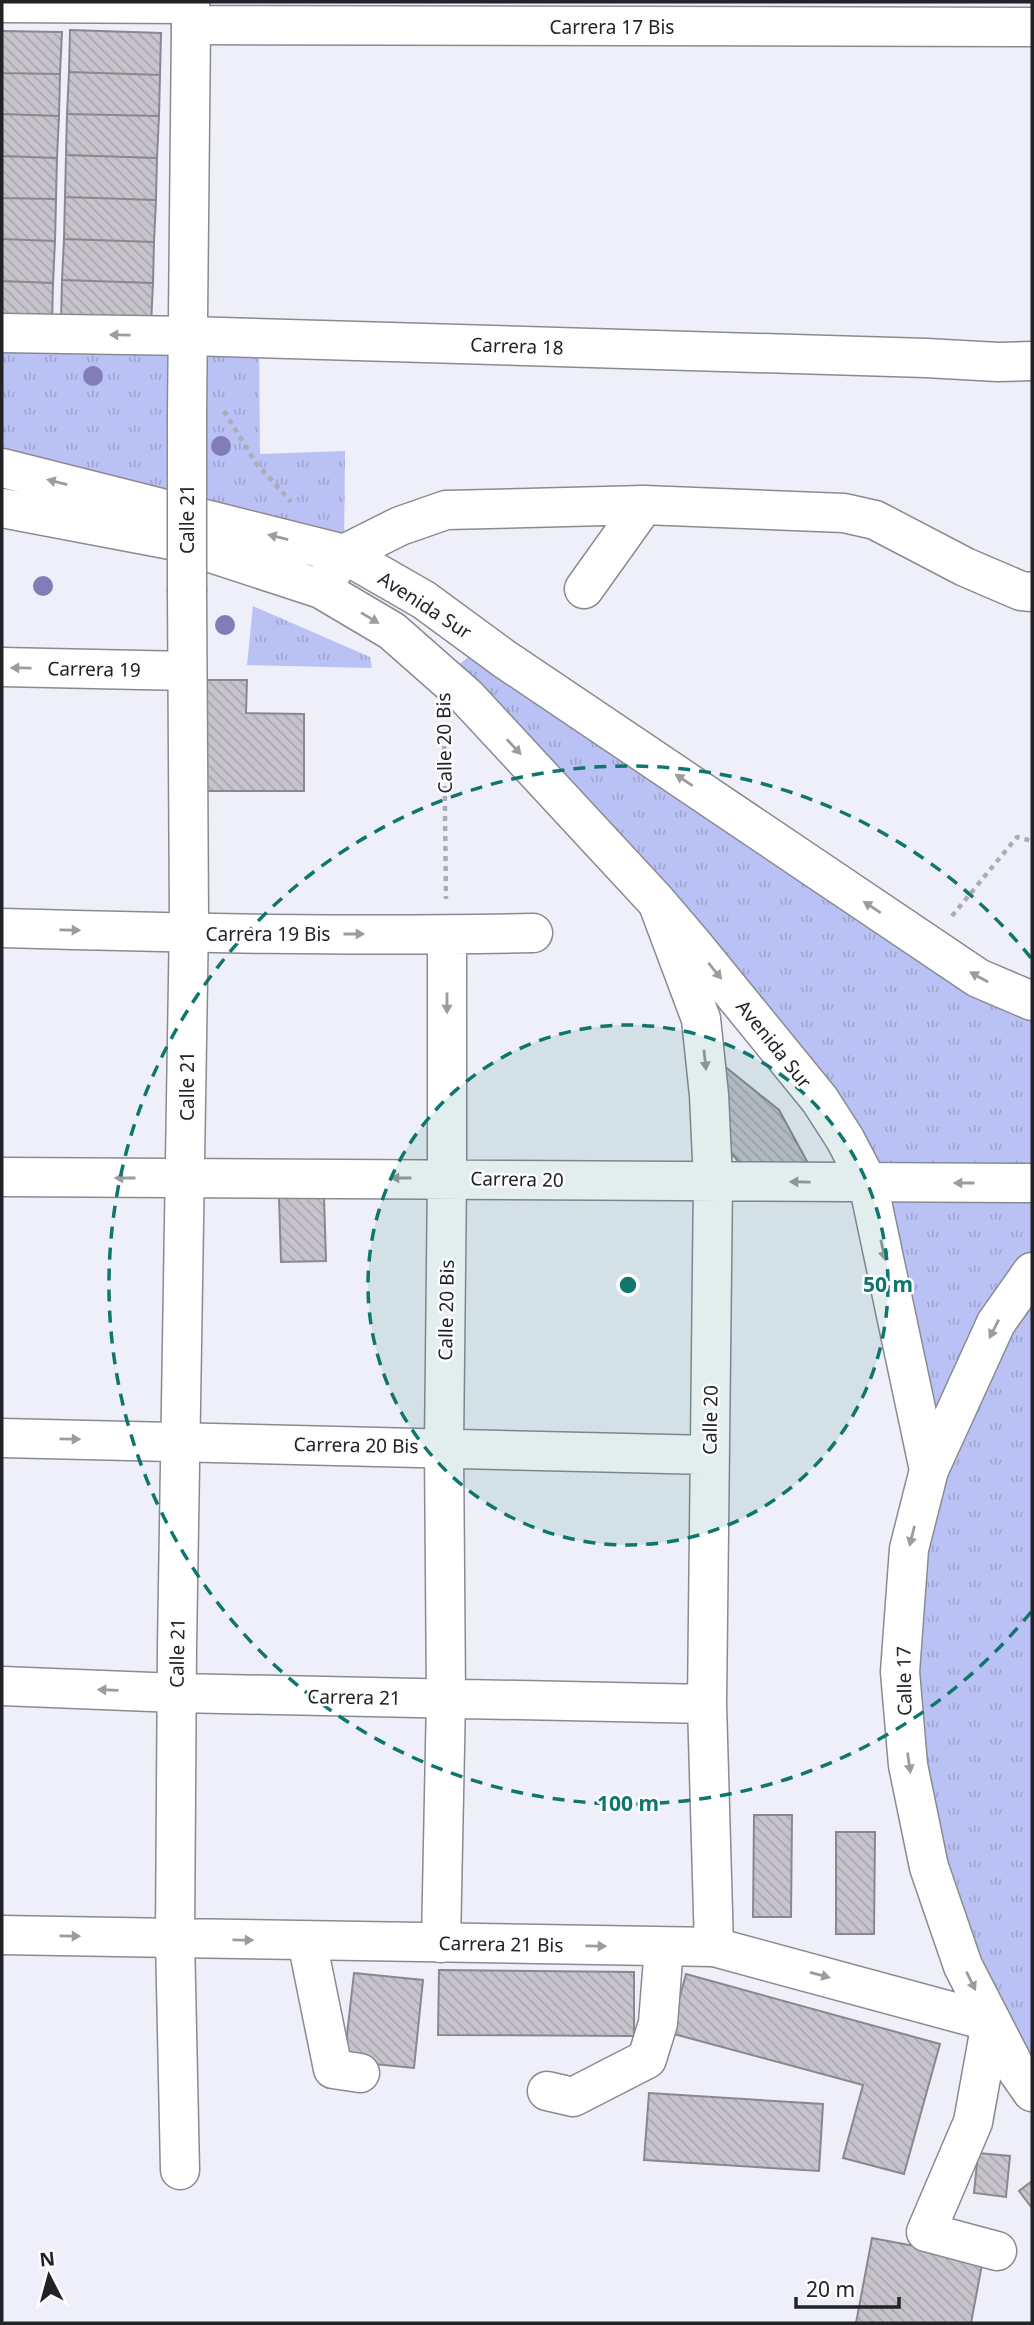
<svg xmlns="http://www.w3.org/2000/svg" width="1034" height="2325" font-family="'Noto Sans',sans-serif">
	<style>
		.grass { fill: url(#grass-tufts) }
		.building { fill: url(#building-back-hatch); stroke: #8b878e; stroke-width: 2 }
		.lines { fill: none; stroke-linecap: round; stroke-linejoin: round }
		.minor-casing { stroke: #898b92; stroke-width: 41 }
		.major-casing { stroke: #898b92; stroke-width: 41 }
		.path { stroke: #abacb4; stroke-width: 4.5; stroke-dasharray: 5 5; stroke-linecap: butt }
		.minor { stroke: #fff; stroke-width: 38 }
		.major { stroke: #fff; stroke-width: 38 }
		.major-bridge-casing { stroke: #898b92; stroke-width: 41; stroke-linecap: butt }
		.major-bridge { stroke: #fff; stroke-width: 38 }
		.tree { fill: #817db8 }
		.oneway { fill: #9c9c9d }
		.ring { fill: none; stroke: #0f766e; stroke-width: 3.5; stroke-dasharray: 12 9 }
		.labels { text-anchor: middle; stroke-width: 5; stroke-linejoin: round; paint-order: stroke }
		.street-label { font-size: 19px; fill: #222326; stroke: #fdfdff }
		.centre { fill: #0f766e; stroke: #fdfdff; stroke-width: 3.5 }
		.ring-label { font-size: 21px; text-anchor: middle; font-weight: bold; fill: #0f766e; stroke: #fdfdff; stroke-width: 5; stroke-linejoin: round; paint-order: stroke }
	</style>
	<defs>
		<pattern id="grass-tufts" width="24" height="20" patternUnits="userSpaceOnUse" patternTransform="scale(1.75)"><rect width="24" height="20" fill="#bac2f5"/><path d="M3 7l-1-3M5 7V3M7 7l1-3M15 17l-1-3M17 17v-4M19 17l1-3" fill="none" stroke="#a0a6d2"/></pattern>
		<pattern id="building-back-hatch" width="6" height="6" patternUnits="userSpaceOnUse" patternTransform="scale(1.75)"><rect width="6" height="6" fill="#c7c3cb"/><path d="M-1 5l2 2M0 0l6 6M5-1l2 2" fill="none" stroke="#aba7ae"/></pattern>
	</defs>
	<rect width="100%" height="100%" fill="#eeeff8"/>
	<path class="grass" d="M2,333L259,339L260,454L345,451L344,554L2,468Z
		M253,606L370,657L372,668L247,665Z
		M470,656L1032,1001V2078L1016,2069L908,1765L929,1470L868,1183L457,666Z"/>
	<path class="building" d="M70,30L161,33L160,75L69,72Z
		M2,31L62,32L60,74L2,73Z
		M69,72L160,75L159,116L67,114Z
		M2,73L60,74L59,116L2,114Z
		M2,114L59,116L57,158L2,156Z
		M67,114L159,116L157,158L66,155Z
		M66,155L157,158L156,200L65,197Z
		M2,156L57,158L56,199L2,198Z
		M65,197L156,200L154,242L64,239Z
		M2,198L56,199L55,241L2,239Z
		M2,239L55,241L53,283L2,281Z
		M64,239L154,242L153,283L62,280Z
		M62,280L153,283L151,325L61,322Z
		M2,281L53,283L52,324L2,323Z
		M205,680H247L246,713L304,714V791H205Z
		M723,1065L779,1110L809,1165H742L728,1150Z
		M324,1197L326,1261L281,1262L279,1198Z
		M754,1815H792L791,1917H753Z
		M836,1832H875L874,1934H836Z
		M439,1970L634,1972V2036L438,2035Z
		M354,1973L423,1980L414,2068L344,2061Z
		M686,1974L940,2044L904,2174L843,2158L863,2085L670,2033Z
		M649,2093L823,2104L819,2171L644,2160Z
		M978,2153L1010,2156L1006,2197L974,2193Z
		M1032,2181V2208L1019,2191Z
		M872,2238L983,2259L971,2323H856Z"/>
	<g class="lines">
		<defs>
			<path id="minor" d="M2,3L190,4
				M191,25L1032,27
				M2,333L189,336L926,358L998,362L1032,361
				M328,578L344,554L400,526L446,510L644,505L844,513L875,520L965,567L1021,591L1032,592
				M584,589L644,505
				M2,667L187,671
				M658,904L701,1019L709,1095L713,1181L707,1704L714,1947
				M2,928C179,933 356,937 533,933
				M2,1177L1032,1183
				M2,1438L710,1455
				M2,1686L177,1693L707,1704
				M2,1935L175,1938L180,2170
				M307,1941L333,2069L360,2073
				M441,1943L446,1698L444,1447L447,1178V935
				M991,2022L973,2122L926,2232L997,2251
				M547,2091L573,2097L647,2059L658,2023L664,1947"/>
			<path id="major" d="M187,415L191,25L190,2
				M2,468L344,554L424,600L503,658L978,978L1032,1001
				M2,508L171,540L321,589L392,631L467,697L657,902L692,943L820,1100L845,1139L868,1183L929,1470
				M187,591L189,919L177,1647L175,1938L714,1947L991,2022
				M1032,1272L996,1323L929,1470L909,1549L900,1672L908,1765L929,1867L963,1966L1016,2069L1032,2092"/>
		</defs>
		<use href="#minor" class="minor-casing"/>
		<use href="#major" class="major-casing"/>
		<path class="path" d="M224,411L256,463L291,502
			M444,726L446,899
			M952,916L1017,837L1032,841"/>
		<use href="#minor" class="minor"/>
		<use href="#major" class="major"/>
		<defs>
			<path id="major-bridge" d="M187,415V591"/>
		</defs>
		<use href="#major-bridge" class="major-bridge-casing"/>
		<use href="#major-bridge" class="major-bridge"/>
	</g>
	<g class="tree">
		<circle cx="93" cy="376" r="10"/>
		<circle cx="221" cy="446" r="10"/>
		<circle cx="43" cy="586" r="10"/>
		<circle cx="225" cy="625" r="10"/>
	</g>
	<defs><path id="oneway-solid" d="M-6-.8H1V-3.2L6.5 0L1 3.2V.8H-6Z" transform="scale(1.75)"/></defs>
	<g class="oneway">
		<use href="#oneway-solid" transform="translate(120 335) rotate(-179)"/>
		<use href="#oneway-solid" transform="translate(57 482) rotate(-166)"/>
		<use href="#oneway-solid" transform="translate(278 537) rotate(-166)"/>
		<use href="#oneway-solid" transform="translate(370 618) rotate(31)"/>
		<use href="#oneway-solid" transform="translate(21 668) rotate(-179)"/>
		<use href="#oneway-solid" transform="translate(514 747) rotate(47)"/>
		<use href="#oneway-solid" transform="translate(684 780) rotate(-146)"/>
		<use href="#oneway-solid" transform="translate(872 907) rotate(-146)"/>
		<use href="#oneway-solid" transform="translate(70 930) rotate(1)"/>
		<use href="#oneway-solid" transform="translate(354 934)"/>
		<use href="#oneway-solid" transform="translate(715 971) rotate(51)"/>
		<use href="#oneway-solid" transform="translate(979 977) rotate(-151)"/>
		<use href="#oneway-solid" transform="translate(447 1003) rotate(90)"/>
		<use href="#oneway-solid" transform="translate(705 1060) rotate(84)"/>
		<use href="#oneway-solid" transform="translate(125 1178) rotate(-180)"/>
		<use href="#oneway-solid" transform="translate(401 1178) rotate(-180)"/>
		<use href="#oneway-solid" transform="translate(800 1182) rotate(-179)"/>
		<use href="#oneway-solid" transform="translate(964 1183) rotate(180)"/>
		<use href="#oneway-solid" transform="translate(883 1250) rotate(78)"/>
		<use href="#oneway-solid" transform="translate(994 1329) rotate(117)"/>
		<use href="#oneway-solid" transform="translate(70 1439) rotate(1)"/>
		<use href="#oneway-solid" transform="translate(912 1536) rotate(104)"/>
		<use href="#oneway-solid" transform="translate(108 1690) rotate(-178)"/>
		<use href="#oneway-solid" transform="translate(909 1763) rotate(82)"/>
		<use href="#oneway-solid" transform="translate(70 1936) rotate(1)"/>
		<use href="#oneway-solid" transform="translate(243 1940) rotate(1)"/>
		<use href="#oneway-solid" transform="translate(596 1946) rotate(1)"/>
		<use href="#oneway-solid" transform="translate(820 1975) rotate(15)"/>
		<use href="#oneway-solid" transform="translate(971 1981) rotate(64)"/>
	</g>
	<circle cx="628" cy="1285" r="260" fill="#0f766e" fill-opacity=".12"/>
	<g class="ring">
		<circle cx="628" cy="1285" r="260"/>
		<path d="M1031 1612A519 519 0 1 1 1031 958"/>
	</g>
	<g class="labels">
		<g class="street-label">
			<text x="612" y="34">Carrera 17 Bis</text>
			<text transform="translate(517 346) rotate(2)" y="7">Carrera 18</text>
			<text transform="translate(187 519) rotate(-90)" y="7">Calle 21</text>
			<text transform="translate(425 605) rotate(33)" y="7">Avenida Sur</text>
			<text transform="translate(94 669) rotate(1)" y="7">Carrera 19</text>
			<text transform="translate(444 743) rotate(-91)" y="7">Calle 20 Bis</text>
			<text x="268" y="941">Carrera 19 Bis</text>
			<text transform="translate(774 1044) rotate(51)" y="7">Avenida Sur</text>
			<text transform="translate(187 1086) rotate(-90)" y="7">Calle 21</text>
			<text transform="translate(517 1179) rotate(1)" y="7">Carrera 20</text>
			<text transform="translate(446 1310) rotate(-89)" y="7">Calle 20 Bis</text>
			<text transform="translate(710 1420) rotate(-89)" y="7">Calle 20</text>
			<text transform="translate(356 1445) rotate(1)" y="7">Carrera 20 Bis</text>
			<text transform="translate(177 1653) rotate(-89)" y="7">Calle 21</text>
			<text transform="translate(904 1681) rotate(-91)" y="7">Calle 17</text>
			<text transform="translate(354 1697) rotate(1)" y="7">Carrera 21</text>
			<text transform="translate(501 1944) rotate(1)" y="7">Carrera 21 Bis</text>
		</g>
	</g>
	<circle cx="628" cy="1285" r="10" class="centre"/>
	<g class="ring-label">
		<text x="888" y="1292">50 m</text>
		<text x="628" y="1811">100 m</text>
	</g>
	<rect width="1034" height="2325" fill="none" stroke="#222326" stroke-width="7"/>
	<g transform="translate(49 2276) rotate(354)" stroke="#fdfdff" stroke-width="5" paint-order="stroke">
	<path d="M0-5L12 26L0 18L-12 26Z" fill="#222326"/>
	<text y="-10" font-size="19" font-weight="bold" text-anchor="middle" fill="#222326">N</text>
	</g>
	<path d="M796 2297v10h103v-10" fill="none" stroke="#222326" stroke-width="3.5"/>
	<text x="806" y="2297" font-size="21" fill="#222326" stroke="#fdfdff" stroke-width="5" paint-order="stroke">20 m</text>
</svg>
